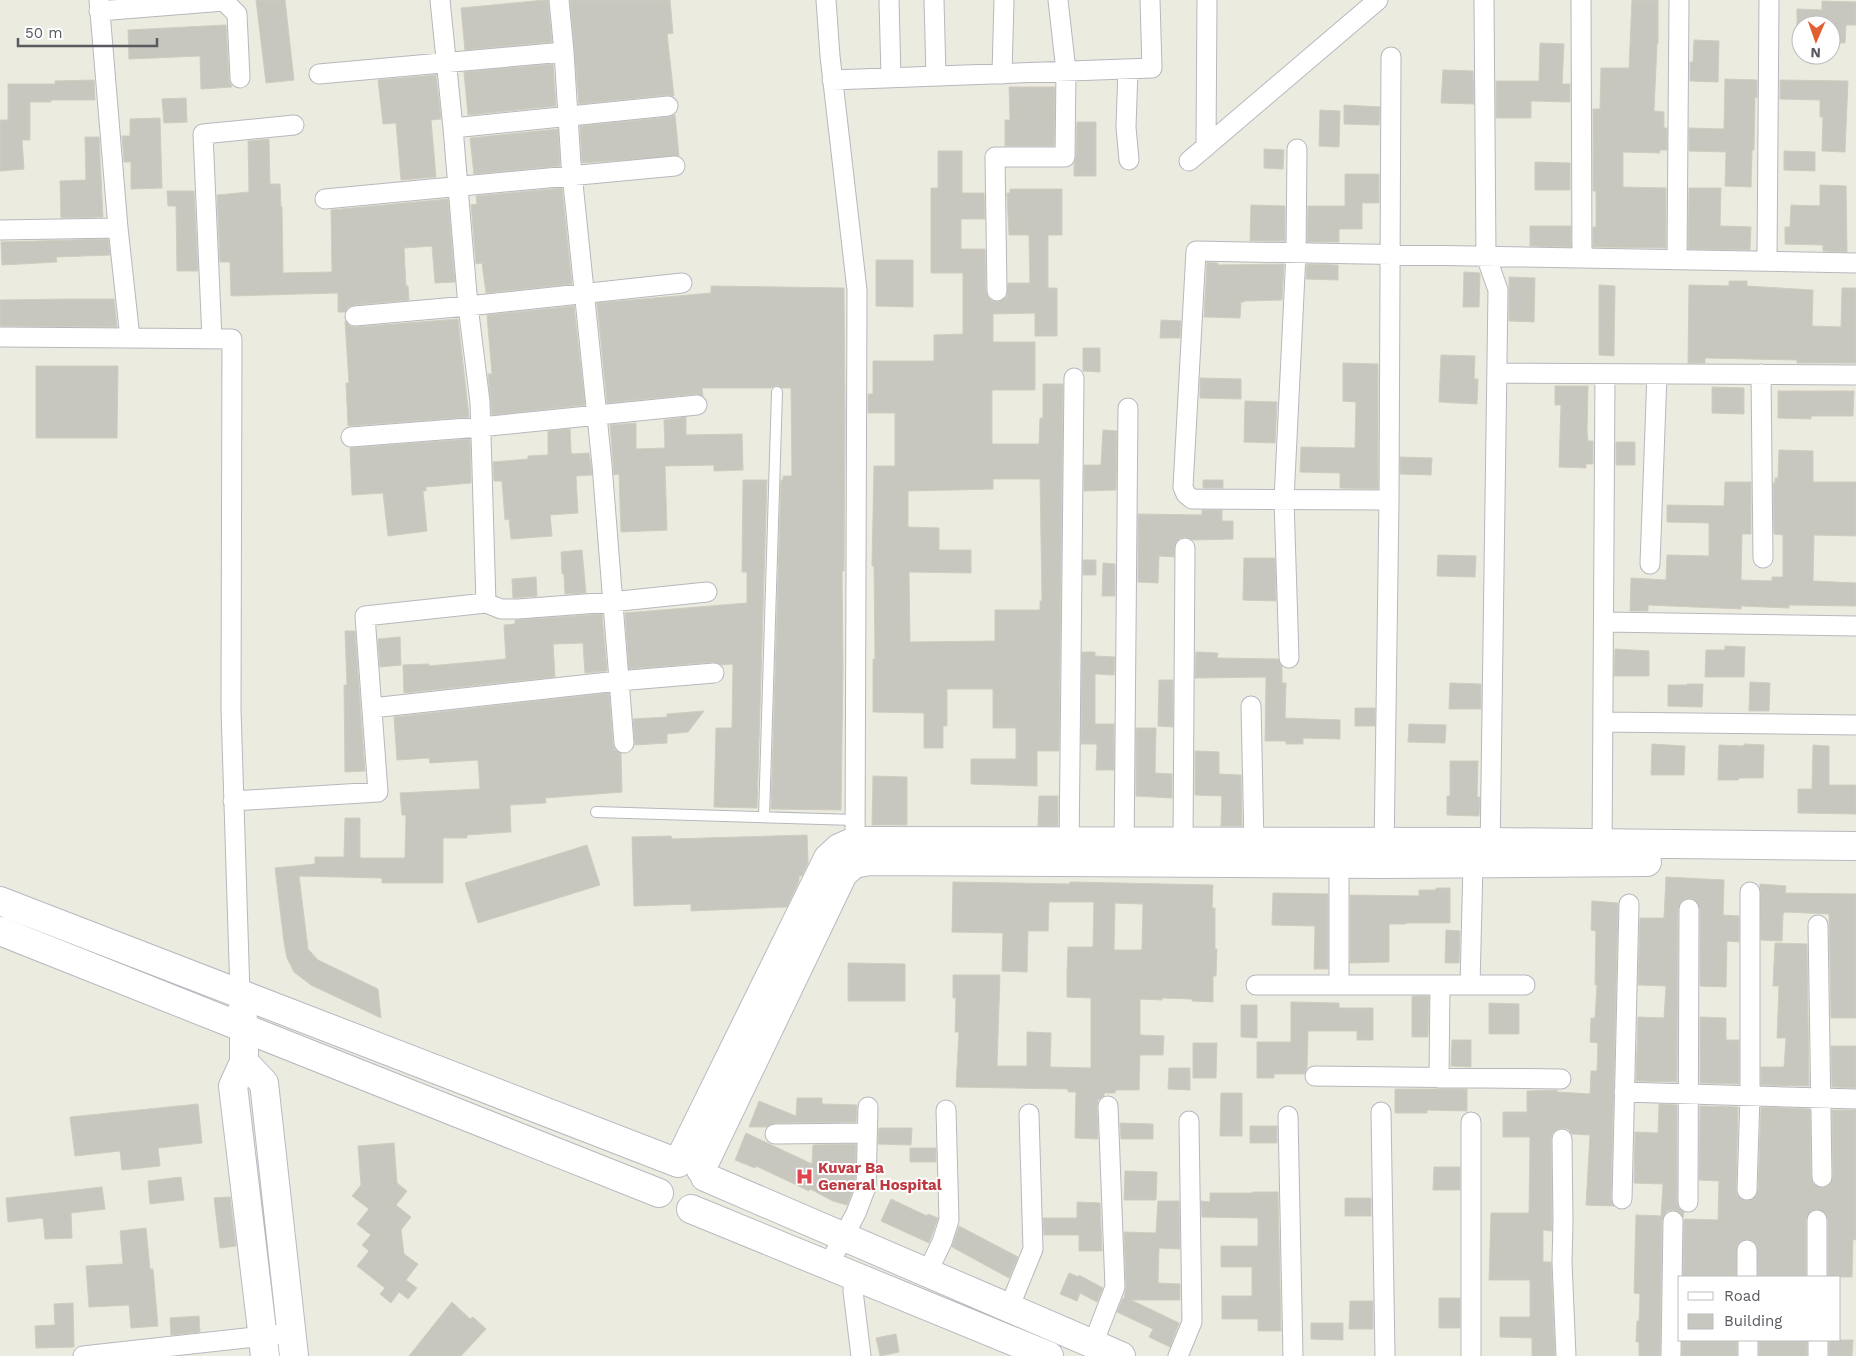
<svg xmlns="http://www.w3.org/2000/svg" width="1856" height="1356" font-family="'Work Sans',sans-serif">
	<style>
		.building { fill: #c8c7bf; stroke: #cfcdbe; fill-rule: evenodd }
		.lines { fill: none; stroke-linecap: round; stroke-linejoin: round }
		.lane-casing { stroke: #b7b8be; stroke-width: 12 }
		.street-casing { stroke: #b7b8be; stroke-width: 21 }
		.secondary-casing { stroke: #b8bac1; stroke-width: 30 }
		.lane { stroke: #fff; stroke-width: 10 }
		.street { stroke: #fff; stroke-width: 19 }
		.secondary { stroke: #fff; stroke-width: 28 }
		.labels { text-anchor: middle; stroke-width: 4; stroke-linejoin: round; paint-order: stroke }
		.health-label { font-size: 15px; font-weight: bold; fill: #be3a42; stroke: #fff; text-anchor: start }
	</style>
	<rect width="100%" height="100%" fill="#ebebdf"/>
	<path class="building" d="M256,0H285L294,80L266,83Z
		M545,0H548L552,42L465,50L461,8Z
		M570,0H670L673,33L667,34L674,96L667,95L579,104Z
		M1632,0H1658V44H1657L1654,111L1664,112V128H1667V150H1660V153L1623,152V187L1666,188V248L1593,247V227H1596V191H1593V109H1600L1601,68H1629Z
		M1822,1L1856,2V25H1846L1845,43H1831V25H1797V9L1822,10Z
		M226,25L229,79L232,87L201,89L200,56L129,59L128,30Z
		M1694,40L1719,41L1718,82L1690,81V62H1693Z
		M1540,43L1564,44L1562,84H1570V102L1531,101V118H1496V81H1539Z
		M553,64L556,106L468,115L464,72Z
		M1443,70L1473,71L1474,104L1441,103Z
		M436,75L441,119L431,120L436,177L401,180L396,123L383,124L378,80Z
		M1725,79L1757,80V98L1755,97L1754,150H1752L1751,187L1725,186L1726,152L1689,151V128L1724,129Z
		M94,80L95,100H51V102H30V140H22L24,169L0,171V120H8V84H55V81Z
		M1780,80L1848,81L1845,152L1822,151L1823,117H1820V100L1780,99Z
		M1009,87H1055L1054,146H1005V120H1010Z
		M186,98L187,122L164,123L162,99Z
		M1344,105L1380,107L1379,125L1344,124Z
		M1320,110L1340,111L1339,147L1319,146Z
		M675,115L679,156L582,163L580,126L669,117Z
		M160,118L162,188L131,189V162H124L122,136H130V119Z
		M1077,122H1096V176H1074V164L1076,157Z
		M558,129L560,166L474,174L470,138Z
		M85,137H99L103,217L61,218L60,181L86,180Z
		M269,139L270,184H280L281,207H282L283,273L332,272L331,210L448,199L455,282L435,283L432,246L404,248L406,286H408L409,300L354,305L348,307L345,312H338V293L231,296L230,262H220L217,195L249,192L248,141Z
		M1264,149L1284,150L1283,169L1264,168Z
		M938,151H962V193H984L985,219H961V249H985L986,291L988,297L992,301L998,302L1007,297L1008,283H1030L1029,235H1009L1007,193H1010V189H1062V235H1048V288H1057V336H1035V313L993,314V342H1035V390H992V444H1039L1040,418H1043V384H1063L1059,751H1037V786L971,784V759H1016V728H993V689H947V726H943V748H924V713L873,712V659H875L874,566H872L874,466H895V413H868V394H873V361H934V335L963,334V273H931V188H938ZM993,479H1040L1042,601H1040V610H995V641L910,642L909,572L971,573V550H939V528L908,527V491L993,489Z
		M1784,151L1815,152V171L1784,170Z
		M1535,162L1570,163V190H1535Z
		M1345,174H1379V203H1362V229H1339V242H1307L1308,206H1345Z
		M1820,185L1846,186L1847,252L1823,251V245L1785,244V227H1790L1791,205L1820,206Z
		M562,188L572,284L486,293L482,263L476,264L471,205L477,204L476,196Z
		M1689,188H1721L1720,226L1751,227L1750,250L1688,249Z
		M167,191H194L198,271H177L176,206H168Z
		M1251,205L1285,206V241H1250Z
		M1530,226H1571V247L1530,246Z
		M108,239L110,255L56,257L57,262L2,265L1,242Z
		M876,260H913V307L876,306Z
		M1207,262L1218,263V265L1284,264L1282,300L1244,301V302H1241L1240,318L1204,317Z
		M1307,264L1338,265V280L1306,279Z
		M1464,272L1480,273L1479,307H1463Z
		M1509,277L1535,278L1534,322L1509,321Z
		M1729,281H1747V286L1813,290L1812,326L1841,327L1842,288H1856V363H1797V360L1705,358V363H1688L1689,285L1729,286Z
		M1599,285L1615,286L1614,356L1599,355Z
		M711,286L844,288L845,419L844,571H842L843,667L841,810L771,809L781,480H783V476H792L791,388H782L777,385L771,388H702L703,396L696,394L607,403L597,303L711,293Z
		M69,299H114L117,327L0,326V300Z
		M574,306L585,405L492,415L488,374H492L487,315Z
		M458,319L469,417L348,426L346,383H349L345,321L350,326L356,327Z
		M1161,320L1181,321L1180,338H1160Z
		M1083,348H1100V372L1083,371Z
		M1441,355L1475,356L1474,379H1478L1477,404L1439,402Z
		M1343,363L1378,364V489L1340,488V473L1300,472L1301,447L1355,448L1356,402L1343,401Z
		M36,366H118L117,438H36Z
		M1200,378L1241,379V399L1200,398Z
		M1555,386H1588L1587,432L1588,441H1593V464H1586V468L1559,467L1561,405H1555Z
		M1712,387L1744,388V414L1712,413Z
		M1778,391H1854L1853,416H1811V419L1778,418Z
		M1245,401L1277,402L1275,443L1244,442Z
		M686,417V435L742,434L743,470L714,471V465L665,466L667,530L621,532L619,474L614,475L610,425L636,423V449L665,448L664,420Z
		M570,429L571,452L572,454L589,453L591,466L592,475L576,476L578,513L550,515L552,536L511,539L509,519L505,520L502,481H494L493,462L528,459V456L548,455V431Z
		M1103,430L1117,431L1116,490L1084,491V465H1101Z
		M470,439L471,483L426,487V491H423L427,531L388,536L383,493L352,495L350,448Z
		M1616,442H1635V465H1616Z
		M1779,450L1813,451V482H1856V536L1814,535L1813,581L1856,583V606L1789,605V608L1741,606V609L1648,605V611H1630L1631,578L1666,580L1667,555L1709,556V523L1667,522V505L1724,506L1725,482H1751V534H1742L1741,580L1772,581V577H1783V535L1774,534L1773,483H1775V478H1778Z
		M1400,457L1432,458L1431,475L1400,474Z
		M743,480H767L757,808L714,807L716,728H732L733,664L722,665L713,662L629,669L625,613L747,603V572H742Z
		M1203,480H1223V488H1203Z
		M1202,510H1222V521H1233V539L1193,540L1186,537L1180,538L1175,543L1174,557L1159,556L1158,583L1138,582V514L1202,515Z
		M582,550L586,593L565,594L564,574H562L561,552Z
		M1438,555L1476,556L1475,577L1437,576Z
		M1244,558H1275L1276,601L1243,600Z
		M1083,560H1096V575H1083Z
		M1103,563L1115,564V596H1102Z
		M536,577L537,596L513,598L512,579Z
		M602,614L607,671L585,673L583,643L553,644L555,677L404,693L403,665L429,664V666L506,659L504,625L515,624V620Z
		M345,631H355L365,771L345,772L344,685H347Z
		M400,637L401,665L380,667L378,639Z
		M1725,646L1745,647L1744,677H1705L1706,650H1725Z
		M1615,649L1649,651V676H1614Z
		M1082,652H1095V656L1115,657L1114,675L1095,674V724H1114V770H1096L1097,746L1096,744H1081Z
		M1196,652L1218,653L1217,658L1278,659L1282,667V683H1286L1285,718L1340,720V739L1303,738V744H1286V741H1265L1266,677L1195,678Z
		M1159,680H1173V727L1158,726Z
		M1750,682L1770,683L1769,711H1749Z
		M1450,683L1481,684V709H1449Z
		M1687,684H1703L1702,707L1668,706V685H1687Z
		M609,693L613,744L615,750L621,753L622,792L545,798L546,803L510,805L511,832L467,835V838H443V883H382V878L299,876L308,949L318,960L378,989L381,1018L311,985L294,972L287,958L284,942L275,868L315,864V857H344L345,818H360V858H405L406,815H402L400,793L480,789L478,760L430,763L429,758L397,760L394,717Z
		M1355,708H1375V726H1355Z
		M704,711L688,732L667,734V743L635,745L633,719L667,717V714Z
		M1409,724L1446,725L1445,743L1408,742Z
		M1136,728H1156L1155,773L1172,774V798L1136,796Z
		M1652,744L1685,746L1684,775H1651Z
		M1744,744L1764,745L1763,778H1739L1738,780H1718L1719,745L1744,746Z
		M1813,745L1829,746V785H1856V814L1798,813V789H1812Z
		M1195,751L1219,752V774L1241,775L1242,826H1221L1222,796L1195,795Z
		M1450,761H1478L1477,797H1480L1479,816L1447,815V796H1450Z
		M873,776L907,777V825H872Z
		M1039,796H1058V826H1038Z
		M807,835L808,863L802,876H799V881L787,907L691,911V904L634,906L632,837L671,836L672,839Z
		M587,845L600,885L478,923L465,883Z
		M1666,877L1724,880L1723,915L1739,916V942L1727,941L1726,987L1700,986V909L1695,900L1690,898L1684,899L1680,903L1678,909L1677,1082L1636,1081L1638,1017L1664,1018L1666,986L1638,985L1640,918H1664Z
		M953,882L1070,884V882L1213,885L1212,908H1215V949H1217L1216,976H1213V1002L1192,1001V999L1162,998V1000L1140,999V1035L1164,1036L1163,1055H1140L1139,1090H1116L1115,1093H1104V1096L1098,1100L1097,1106L1098,1139L1075,1138L1076,1092H1068V1089L956,1087L959,1032H955L956,998H953V975H1000L997,1066H1027V1032L1051,1033L1050,1067L1091,1068V998L1067,997V972L1068,947H1093L1094,902H1049L1048,931H1028L1027,972L1002,971L1003,933L952,932ZM1115,903L1143,904L1142,950H1114Z
		M1760,884L1786,886L1785,893L1856,894V1018H1831L1829,914L1785,912L1783,914L1782,941L1761,940Z
		M1436,888H1450V923H1406V924H1389V962L1350,963V895L1419,896V890H1436Z
		M1273,893L1328,894V969H1314L1315,926L1272,925Z
		M1592,901L1618,903L1611,1199L1614,1206L1586,1205L1590,1135L1572,1134L1568,1129L1562,1128L1556,1130L1552,1134L1551,1139L1552,1231L1543,1230V1262H1551L1555,1356H1532V1338L1500,1337V1317H1530V1280H1489L1491,1213H1529L1530,1137H1503V1112H1527V1091L1557,1090V1092L1590,1094L1591,1071H1597L1598,1043L1590,1042L1591,1018H1595L1597,985H1595L1596,931L1591,930Z
		M1446,930L1460,931L1459,963H1445Z
		M1775,943L1807,944L1809,1086L1761,1085V1067H1784L1786,1038H1777L1779,986H1773Z
		M848,963L905,964V1001H848Z
		M1412,996H1429L1428,1037H1412Z
		M1291,1002L1339,1003V1008H1373V1040H1357V1031H1308L1307,1068L1304,1074H1274V1078H1257V1042H1291Z
		M1489,1003L1519,1004V1034H1489Z
		M1241,1005H1257V1038L1241,1037Z
		M1700,1017L1726,1018V1040H1739V1084L1700,1083Z
		M1452,1040H1471V1067L1451,1066Z
		M1193,1043H1217L1216,1078H1193Z
		M1831,1046H1856V1088L1832,1087Z
		M1169,1068H1190V1090L1168,1089Z
		M1395,1089H1467V1111L1427,1110V1113H1395Z
		M1221,1093H1242V1136H1220Z
		M797,1098H822V1104L857,1105L856,1122L775,1123L766,1127H749L759,1101L796,1116Z
		M198,1104L202,1143L158,1148L160,1166L122,1170L120,1151L75,1156L70,1117Z
		M1659,1104L1677,1105V1202L1679,1208L1684,1212L1683,1218L1679,1212L1673,1210L1667,1211L1662,1220L1660,1356H1639V1342H1636L1637,1321H1639L1640,1294L1634,1293L1636,1215L1661,1216L1663,1184L1634,1183L1635,1132L1658,1133Z
		M1700,1106L1738,1107L1736,1190L1737,1195L1741,1199L1747,1201L1756,1196L1758,1190L1761,1107L1810,1109L1811,1177L1813,1183L1822,1188L1828,1186L1833,1177L1832,1110H1856V1240L1853,1239L1852,1277H1828V1220L1826,1214L1817,1209L1811,1211L1806,1220V1277H1758L1757,1245L1753,1241L1747,1239L1741,1241L1737,1245L1736,1277H1683L1684,1219L1718,1220L1719,1181L1699,1180Z
		M1120,1123L1153,1124V1139H1121Z
		M1250,1126H1277V1143H1250Z
		M879,1128H912L911,1145L878,1144Z
		M746,1133L812,1164L813,1145L856,1144L855,1185L847,1205L833,1201L810,1189L809,1191L756,1166L755,1168L735,1160Z
		M394,1143L397,1183L407,1191L396,1205L411,1217L401,1230L404,1254L418,1264L406,1280L417,1288L408,1299L399,1292L391,1303L380,1294L385,1288L357,1266L369,1251L362,1245L371,1235L357,1224L369,1209L352,1196L361,1185L358,1146Z
		M910,1148H936V1162H910Z
		M1434,1167H1460V1190H1433Z
		M1125,1171L1157,1172L1156,1200H1124Z
		M181,1177L184,1200L150,1204L148,1181Z
		M102,1187L105,1209L71,1213L72,1238L45,1239L43,1218L8,1222L6,1198Z
		M1253,1192H1278L1281,1331H1258V1319H1222V1296H1252V1267H1221V1246H1258V1218L1202,1217L1201,1201L1210,1202V1193H1253Z
		M230,1197L236,1246L220,1248L214,1198Z
		M1345,1198H1371V1216H1345Z
		M891,1199L927,1216L928,1214L938,1218L929,1243L881,1221Z
		M1158,1201H1179L1180,1249L1159,1248L1158,1283L1180,1284V1300H1131L1179,1323L1170,1347L1149,1337L1153,1329L1117,1312L1123,1298L1124,1299L1126,1287L1124,1232L1156,1233Z
		M1077,1202L1100,1203L1102,1251H1079V1235H1044L1043,1218H1077Z
		M959,1226L1018,1257L1009,1278L952,1247Z
		M146,1228L150,1269H153L158,1326L131,1328L129,1305L89,1307L86,1266L123,1264L120,1231Z
		M1069,1273L1079,1277V1275L1103,1288L1097,1302L1080,1293L1077,1301L1060,1294Z
		M1439,1298H1460V1328H1439Z
		M1350,1301H1373V1329H1349Z
		M452,1302L470,1319L473,1317L486,1329L461,1356H409Z
		M73,1303L74,1347L36,1348L35,1326L55,1325L54,1304Z
		M199,1316L200,1332L171,1335L170,1318Z
		M1311,1323H1343V1340L1311,1339Z
		M896,1334L899,1352L880,1356L876,1338Z
		M1682,1340H1737V1356H1682Z
		M1759,1340H1807V1356H1759Z
		M1829,1340H1853L1852,1356H1829Z"/>
	<g class="lines">
		<defs>
			<path id="lane" d="M596,812L855,820
				M764,817L777,392"/>
			<path id="street" d="M826,0L830,56L857,290L855,852
				M889,0L891,78
				M934,0L936,76
				M1484,0L1486,256L1498,290L1490,854
				M1581,0L1582,258
				M99,11L224,1L237,14L240,78
				M564,52L571,164L602,465L624,743
				M1128,69L1126,127L1129,160
				M319,74L564,52L559,0
				M1002,74L1004,0
				M832,80L1152,68L1150,0
				M453,128L668,106
				M1206,147L1207,0
				M1189,161L1378,0
				M325,199L675,166
				M0,230L118,228
				M1677,260L1679,0
				M1767,261L1769,0
				M997,291L995,157H1065L1066,71L1058,0
				M355,316L468,306L682,283
				M0,337L130,338L118,228L99,0
				M130,338L232,339L231,709L240,994
				M212,339L203,134L294,125
				M1498,373L1856,375
				M1761,374L1763,558
				M351,437L480,427L697,405
				M1389,500L1192,499L1186,494L1183,487L1196,251L1856,263
				M1650,564L1657,374
				M486,603L501,609H518L611,602L707,592
				M1604,622L1856,626
				M1289,658L1284,500L1296,253L1297,149
				M1251,706L1254,842
				M372,708L618,681L714,673
				M1604,722L1856,725
				M233,801L378,792L365,616L486,603L480,402L468,306L453,128L440,0
				M1183,842L1185,548
				M1069,852L1074,378
				M1384,853L1389,500L1391,57
				M1124,854L1128,408
				M1602,856L1605,374
				M1339,864V985
				M1818,925L1822,1177
				M1256,985H1525
				M1470,985L1473,864
				M1315,1076L1561,1079
				M1439,1078L1440,985
				M1624,1092L1856,1099
				M1381,1112L1385,1356
				M1288,1116L1293,1356
				M775,1134L867,1133
				M1562,1139L1563,1222L1562,1262L1566,1356
				M1747,1190L1750,1096V892
				M1622,1199L1629,904
				M1688,1202L1689,909
				M1817,1220V1277
				M1747,1250V1277
				M828,1266L856,1213L866,1187L868,1107
				M927,1273L942,1242L949,1220L946,1110
				M854,1276L853,1291L861,1356
				M1009,1308L1033,1249L1029,1114
				M1748,1340V1356
				M1818,1340V1356
				M1093,1344L1115,1287L1108,1106
				M83,1356L291,1333
				M1178,1356L1192,1322L1189,1121
				M1471,1356V1122
				M1671,1356L1673,1221"/>
			<path id="secondary" d="M0,901L678,1163L828,858L839,848L855,841L1490,842L1856,846
				M0,931L659,1193
				M242,1011L244,1028V1062L233,1086L265,1356
				M244,1062L264,1083L294,1356
				M701,1170L843,874L854,864L869,861L1383,864L1647,862
				M705,1177L1121,1356
				M691,1209L1049,1356"/>
		</defs>
		<use href="#lane" class="lane-casing"/>
		<use href="#street" class="street-casing"/>
		<use href="#secondary" class="secondary-casing"/>
		<use href="#lane" class="lane"/>
		<use href="#street" class="street"/>
		<use href="#secondary" class="secondary"/>
	</g>
	<defs>
		<symbol id="hospital-bare" viewBox="-9 -9 18 18"><path d="M-5-5h3v3.5h4V-5h3V5h-3V1.5h-4V5h-3Z" fill="#e0444e" stroke="#fff" stroke-width="2.5" paint-order="stroke"/></symbol>
	</defs>
	<g fill-rule="evenodd">
		<use href="#hospital-bare" x="792" y="1164" width="25" height="25"/>
	</g>
	<g class="labels">
		<g class="health-label">
			<text x="818" y="1173">Kuvar Ba<tspan x="818" dy="17">General Hospital</tspan></text>
		</g>
	</g>
	<rect x="1678" y="1276" width="162" height="65" fill="#ffffff" stroke="#bcbdbf"/>
	<rect x="1688" y="1292" width="25" height="8" fill="#ffffff" stroke="#bcbdbf"/>
	<text x="1724" y="1301" font-size="15" fill="#585a60">Road</text>
	<rect x="1688" y="1314" width="25" height="15" fill="#c8c7bf" stroke="#bcbdbf"/>
	<text x="1724" y="1326" font-size="15" fill="#585a60">Building</text>
	<g transform="translate(1816 40) rotate(182)"><circle r="24" fill="#ffffff" stroke="#bcbdbf"/>
	<path d="M0-4L9 19L0 12L-9 19Z" fill="#e25f2f"/>
	<text y="-8" font-size="14" font-weight="bold" text-anchor="middle" fill="#585a60">N</text>
	</g>
	<path d="M18 38v8h139v-8" fill="none" stroke="#585a60" stroke-width="2.5"/>
	<text x="25" y="38" font-size="15" fill="#585a60" stroke="#ffffff" stroke-width="4" paint-order="stroke">50 m</text>
</svg>
